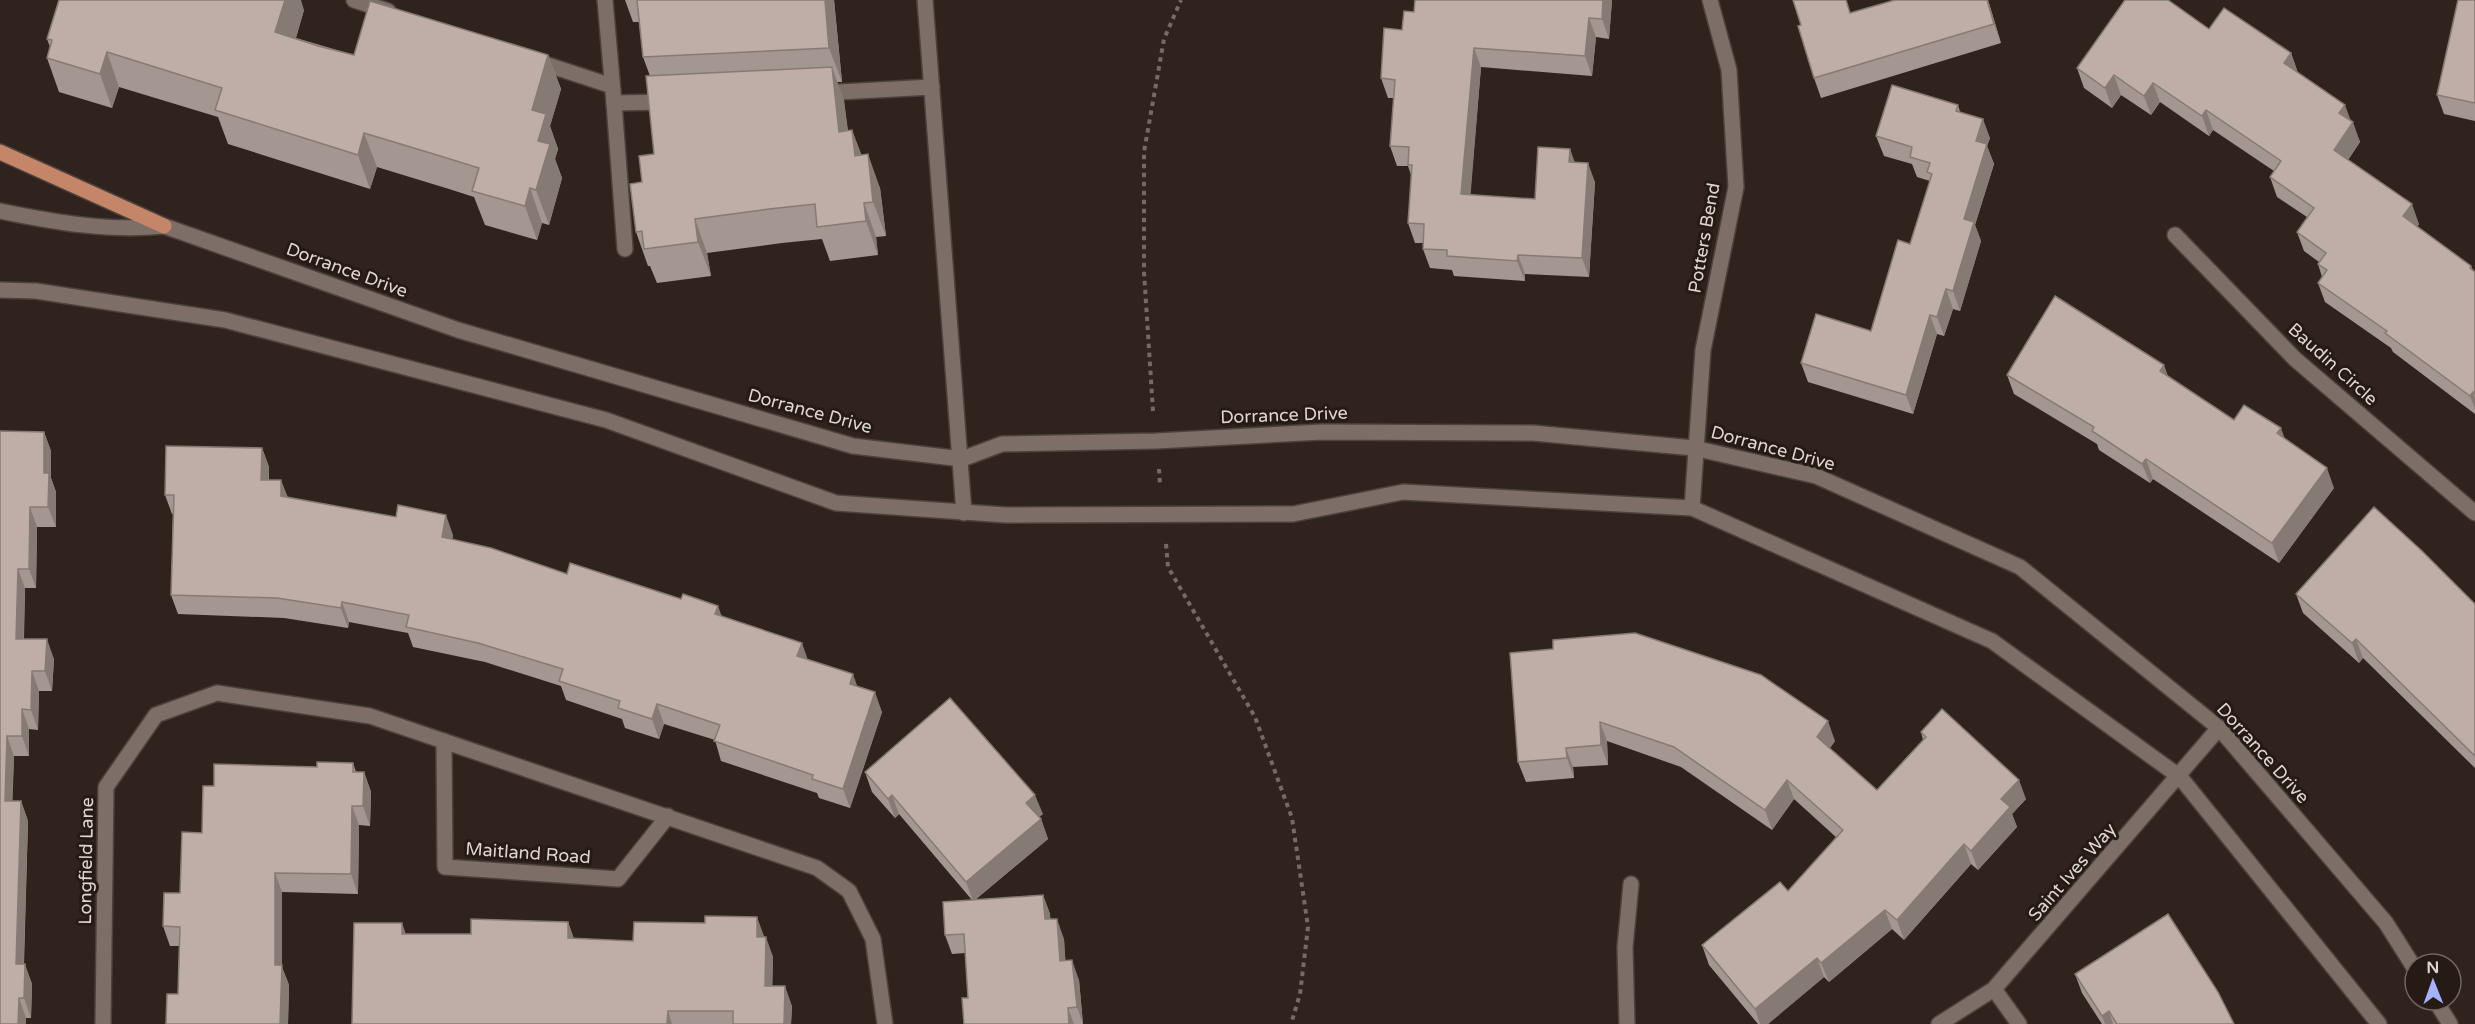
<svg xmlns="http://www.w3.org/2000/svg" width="2475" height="1024" viewBox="0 0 2475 1024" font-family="'Varela Round',sans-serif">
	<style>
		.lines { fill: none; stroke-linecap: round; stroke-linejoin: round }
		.minor-casing { stroke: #4c413d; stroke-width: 18 }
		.major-casing { stroke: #4c413d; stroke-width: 18 }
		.path { stroke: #766a66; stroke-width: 4; stroke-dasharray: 4.5 4.5; stroke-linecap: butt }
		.minor { stroke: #7d6e67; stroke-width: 15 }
		.major { stroke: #c48569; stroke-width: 15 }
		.wall { fill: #a49690 }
		.shaded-wall { fill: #867a75 }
		.building { fill: #bfaea7; stroke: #867a75; stroke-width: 1.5 }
		.labels { text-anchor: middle; stroke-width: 6; stroke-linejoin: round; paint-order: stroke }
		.street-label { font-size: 18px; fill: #dfd6d2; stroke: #261a15 }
	</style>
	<rect width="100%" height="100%" fill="#30231e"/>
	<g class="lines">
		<g class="minor-casing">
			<g id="minor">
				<path d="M 354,0 L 388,11"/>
				<path d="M 605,0 L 614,103 L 668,102"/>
				<path d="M 925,0 L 964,513"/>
				<path d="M 533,60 L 612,86"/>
				<path d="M 821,93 L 932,87"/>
				<path d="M 614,103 L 625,249"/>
				<path d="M 0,211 C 54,222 109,232 164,226 L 458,330 L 853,446 L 962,459 L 1002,444 L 1156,441 L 1322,432 L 1533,433 L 1694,448 L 1816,476 L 2020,567 L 2219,728 L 2386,923 L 2415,969"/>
				<path d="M 2175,235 L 2295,359 L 2475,513"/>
				<path d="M 0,290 L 36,291 L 225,320 L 606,420 L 836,503 L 1006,515 L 1293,514 L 1403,492 L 1692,508 L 1992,641 L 2180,777 L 2379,1024"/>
				<path d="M 1692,508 L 1703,350 L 1736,187 L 1729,70 L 1710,0"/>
				<path d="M 444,741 L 445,867 L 618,879 L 668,816"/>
				<path d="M 1994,989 L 2019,1024"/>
				<path d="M 2435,1000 L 2450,1024"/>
				<path d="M 103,1024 L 106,787 L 156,715 L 217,693 L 370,716 L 817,868 L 849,891 L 873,939 L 885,1024"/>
				<path d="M 1627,1024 L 1625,947 L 1631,884"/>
				<path d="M 1939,1024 L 1994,989 L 2219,728"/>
			</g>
		</g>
		<g class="major-casing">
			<path id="major" d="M 0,152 L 164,226"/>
		</g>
		<g class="path">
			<path d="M 1153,411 L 1144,272 L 1144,152 L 1164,39 L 1181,0"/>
			<path d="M 1159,469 L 1160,485"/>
			<path d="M 1166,544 L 1168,567 L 1255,717 L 1292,818 L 1308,927 L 1300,994 L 1291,1024"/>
		</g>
		<use href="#minor" class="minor"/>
		<use href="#major" class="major"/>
	</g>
	<g class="wall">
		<path d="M 625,0 L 834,0 L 842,82 L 837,82 L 844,101 L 848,131 L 852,130 L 861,155 L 880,188 L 886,236 L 876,237 L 878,255 L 830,261 L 822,239 L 782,243 L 707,253 L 711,276 L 657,283 L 650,266 L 648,266 L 636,232 L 642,182 L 654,154 L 650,76 L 643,57 L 639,22 L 633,22 Z"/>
		<path d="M 1612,0 L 1609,39 L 1596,37 L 1592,76 L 1481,67 L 1470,195 L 1535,199 L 1574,162 L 1595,182 L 1589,277 L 1525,274 L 1525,281 L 1454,276 L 1452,270 L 1430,268 L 1423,249 L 1423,243 L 1415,243 L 1408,223 L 1411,175 L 1408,166 L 1397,166 L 1390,146 L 1394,98 L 1388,98 L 1381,78 L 1402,30 L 1414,12 Z"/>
		<path d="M 1895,0 L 1988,0 L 2001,43 L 1821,98 L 1814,78 L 1801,25 L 1851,13 Z"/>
		<path d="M 2475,0 L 2475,121 L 2444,114 L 2437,95 Z"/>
		<path d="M 304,10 L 296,38 L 354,55 L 548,55 L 561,89 L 550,126 L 558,149 L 555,159 L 562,178 L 549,225 L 542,223 L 537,240 L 485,225 L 474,197 L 449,189 L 377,167 L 370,189 L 228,144 L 218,117 L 119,87 L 112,108 L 59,92 L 47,58 L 50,47 L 47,39 Z"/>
		<path d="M 2209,29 L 2291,53 L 2298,73 L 2351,121 L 2360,142 L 2348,160 L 2419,224 L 2417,227 L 2471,266 L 2473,270 L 2475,272 L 2475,414 L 2393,352 L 2391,348 L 2325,302 L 2318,283 L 2322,277 L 2318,264 L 2319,262 L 2304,251 L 2297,232 L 2307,217 L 2277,197 L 2270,177 L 2274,171 L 2213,130 L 2209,136 L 2160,102 L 2151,115 L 2121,95 L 2112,108 L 2084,88 L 2077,68 Z"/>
		<path d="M 1958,105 L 1960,112 L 1990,138 L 1987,146 L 1994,164 L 1975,225 L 1981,241 L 1960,311 L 1953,309 L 1944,336 L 1937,334 L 1913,414 L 1808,382 L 1801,363 L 1871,331 L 1910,244 L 1930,181 L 1917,177 L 1912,164 L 1884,156 L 1876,136 Z"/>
		<path d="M 2007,375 L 2169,377 L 2234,420 L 2284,438 L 2334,488 L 2279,563 L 2153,479 L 2150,483 L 2099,450 L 2097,444 L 2014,394 Z"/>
		<path d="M 0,431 L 44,432 L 51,451 L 51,478 L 56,492 L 56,527 L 37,527 L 36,588 L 25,588 L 24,639 L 54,659 L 52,691 L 39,691 L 38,730 L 29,729 L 29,756 L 14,756 L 12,801 L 21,801 L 28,821 L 24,964 L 32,984 L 31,1018 L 26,1018 L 26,1024 L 0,1024 Z"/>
		<path d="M 262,448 L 269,467 L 269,480 L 288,497 L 453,535 L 452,540 L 567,574 L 722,616 L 807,659 L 858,687 L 882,712 L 850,808 L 819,798 L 817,793 L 721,761 L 715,740 L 664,724 L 659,739 L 625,728 L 622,719 L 566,700 L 561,686 L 485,662 L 413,647 L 408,633 L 349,622 L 348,628 L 284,618 L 178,614 L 171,595 L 173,514 L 172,514 L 165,495 Z"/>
		<path d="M 2296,594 L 2475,604 L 2475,768 L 2363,658 L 2359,663 L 2303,613 Z"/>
		<path d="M 1510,653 L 1835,741 L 1830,748 L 1877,790 L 1923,740 L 1921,732 L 2026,799 L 2012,814 L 2017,827 L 1978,870 L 1971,864 L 1904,940 L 1892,929 L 1829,982 L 1824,977 L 1768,1024 L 1758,1024 L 1709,965 L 1702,945 L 1788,891 L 1837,838 L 1794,799 L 1772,830 L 1681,767 L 1607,741 L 1608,765 L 1573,767 L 1574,778 L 1526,782 L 1518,762 Z"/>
		<path d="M 353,763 L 356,772 L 364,772 L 371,792 L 370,826 L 359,825 L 358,894 L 282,892 L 282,967 L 289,985 L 288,1024 L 166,1024 L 178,994 L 179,946 L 170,946 L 163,926 L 180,893 L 202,833 L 214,786 L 317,767 Z"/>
		<path d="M 865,772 L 1043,814 L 1039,817 L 1041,819 L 1048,839 L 975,900 L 1043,895 L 1050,914 L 1050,919 L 1064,939 L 1065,961 L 1079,980 L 1083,1024 L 964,1024 L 968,998 L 965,953 L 952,954 L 945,935 L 972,900 L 899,814 L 895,818 L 872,792 Z"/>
		<path d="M 568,922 L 574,939 L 633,941 L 764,936 L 773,957 L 772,986 L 792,1006 L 791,1024 L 352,1024 L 406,934 L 471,934 Z"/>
		<path d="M 2075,974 L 2234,1024 L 2102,1024 L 2082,993 Z"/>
	</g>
	<g class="shaded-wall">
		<path d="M 285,0 L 301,0 L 304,10 L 287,66 L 275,32 Z"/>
		<path d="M 825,0 L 834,0 L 842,82 L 829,48 Z"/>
		<path d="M 1603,0 L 1612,0 L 1609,39 L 1602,19 Z"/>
		<path d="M 1987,0 L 1988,0 L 2001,43 L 1994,24 Z"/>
		<path d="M 1589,18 L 1596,37 L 1592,76 L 1585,56 Z"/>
		<path d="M 1474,48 L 1481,67 L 1469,214 L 1461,194 Z"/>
		<path d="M 107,52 L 119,87 L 112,108 L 100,74 Z"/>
		<path d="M 2291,53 L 2298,73 L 2284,63 Z"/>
		<path d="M 548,55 L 561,89 L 550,126 L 558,149 L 555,159 L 562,178 L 549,225 L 536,190 L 532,110 Z"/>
		<path d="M 832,67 L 844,101 L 852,166 L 839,132 Z"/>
		<path d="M 2114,75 L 2121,95 L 2112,108 L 2105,88 Z"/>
		<path d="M 2153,83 L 2160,102 L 2151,115 L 2144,96 Z"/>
		<path d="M 2345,105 L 2352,124 L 2353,122 L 2360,142 L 2342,169 L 2334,150 L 2339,113 Z"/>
		<path d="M 2206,110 L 2213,130 L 2209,136 L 2202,116 Z"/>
		<path d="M 1983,119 L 1990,138 L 1987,146 L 1994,164 L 1975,225 L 1981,241 L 1960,311 L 1953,291 L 1976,141 Z"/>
		<path d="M 852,130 L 865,164 L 855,156 Z"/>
		<path d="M 364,133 L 377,167 L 370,189 L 358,155 Z"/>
		<path d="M 1570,149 L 1577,168 L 1569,162 Z"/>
		<path d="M 868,154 L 880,188 L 886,236 L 873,202 Z"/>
		<path d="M 1588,163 L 1595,182 L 1589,277 L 1582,258 Z"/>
		<path d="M 530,188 L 542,223 L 537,240 L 525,206 Z"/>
		<path d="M 864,203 L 876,237 L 878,255 L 866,221 Z"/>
		<path d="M 2412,204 L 2419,224 L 2410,236 L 2403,216 Z"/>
		<path d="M 695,219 L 707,253 L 711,276 L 698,242 Z"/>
		<path d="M 1518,255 L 1525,274 L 1525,281 L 1517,261 Z"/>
		<path d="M 1946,289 L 1953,309 L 1944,336 L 1937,317 Z"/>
		<path d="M 1930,315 L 1937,334 L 1913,414 L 1906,395 Z"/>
		<path d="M 2164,365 L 2171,384 L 2160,371 Z"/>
		<path d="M 2473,392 L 2475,398 L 2475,409 L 2470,396 Z"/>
		<path d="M 2281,428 L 2288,448 L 2277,433 Z"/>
		<path d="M 44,432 L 51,451 L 51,478 L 56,492 L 56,527 L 48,507 L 44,473 Z"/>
		<path d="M 262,448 L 269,467 L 268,499 L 261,480 Z"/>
		<path d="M 2146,459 L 2153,479 L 2150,483 L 2142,464 Z"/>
		<path d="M 2327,468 L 2334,488 L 2279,563 L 2272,543 Z"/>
		<path d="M 281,480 L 289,500 L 281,496 Z"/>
		<path d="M 30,507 L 37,527 L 36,588 L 29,569 Z"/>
		<path d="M 446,515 L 453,535 L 449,557 L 442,537 Z"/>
		<path d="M 18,569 L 25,588 L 23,658 L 16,639 Z"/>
		<path d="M 342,602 L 349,622 L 348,628 L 341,608 Z"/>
		<path d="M 718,606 L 725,625 L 715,614 Z"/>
		<path d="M 47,639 L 54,659 L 52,691 L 45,671 Z"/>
		<path d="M 2356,639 L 2363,658 L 2359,663 L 2352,643 Z"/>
		<path d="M 802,643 L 809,663 L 797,656 Z"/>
		<path d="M 32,671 L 39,691 L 38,730 L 31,710 Z"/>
		<path d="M 853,674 L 860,694 L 850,684 Z"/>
		<path d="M 875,692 L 882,712 L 850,808 L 843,789 Z"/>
		<path d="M 657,704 L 664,724 L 659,739 L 652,719 Z"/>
		<path d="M 22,709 L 29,729 L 29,756 L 22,736 Z"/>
		<path d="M 1828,721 L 1835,741 L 1824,756 L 1817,737 Z"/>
		<path d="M 1600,722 L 1607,741 L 1608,765 L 1601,745 Z"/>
		<path d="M 7,736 L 14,756 L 12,821 L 5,801 Z"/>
		<path d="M 1566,748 L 1573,767 L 1574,778 L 1567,758 Z"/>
		<path d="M 364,772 L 371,792 L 370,826 L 363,806 Z"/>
		<path d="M 1787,780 L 1794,799 L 1772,830 L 1765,810 Z"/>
		<path d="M 2019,780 L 2026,799 L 2012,814 L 2017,827 L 1978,870 L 1971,851 L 2001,799 Z"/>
		<path d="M 892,795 L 899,814 L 895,818 L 888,799 Z"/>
		<path d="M 1035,795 L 1043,814 L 1033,822 L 1026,803 Z"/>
		<path d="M 21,801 L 28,821 L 23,984 L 16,964 Z"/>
		<path d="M 352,806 L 359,825 L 358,894 L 351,874 Z"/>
		<path d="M 1041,819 L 1048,839 L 973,901 L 966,882 Z"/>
		<path d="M 1964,844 L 1971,864 L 1904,940 L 1897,920 Z"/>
		<path d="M 275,873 L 282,892 L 282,967 L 289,985 L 288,1024 L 280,1024 L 275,965 Z"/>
		<path d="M 1043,895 L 1050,914 L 1052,939 L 1045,919 Z"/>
		<path d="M 1885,910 L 1892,929 L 1829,982 L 1821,963 Z"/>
		<path d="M 757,917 L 764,936 L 764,957 L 757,937 Z"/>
		<path d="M 1057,919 L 1064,939 L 1067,981 L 1060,961 Z"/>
		<path d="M 568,922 L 575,942 L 568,938 Z"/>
		<path d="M 402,923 L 409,943 L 402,934 Z"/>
		<path d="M 766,937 L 773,957 L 772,1005 L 765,986 Z"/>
		<path d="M 1817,958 L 1824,977 L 1768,1024 L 1760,1024 L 1755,1009 Z"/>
		<path d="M 1072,960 L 1079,980 L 1083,1024 L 1077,1007 Z"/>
		<path d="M 25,964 L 32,984 L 31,1018 L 24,998 Z"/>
		<path d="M 785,986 L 792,1006 L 791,1024 L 784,1024 Z"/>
		<path d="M 19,998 L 26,1018 L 26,1024 L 18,1024 Z"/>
		<path d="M 1068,1008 L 1074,1024 L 1069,1024 Z"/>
		<path d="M 668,1011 L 672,1024 L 667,1024 Z"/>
		<path d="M 2109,1011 L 2113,1024 L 2105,1024 L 2102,1016 Z"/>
	</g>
	<g class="building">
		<path d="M 59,0 L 285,0 L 275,32 L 318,46 L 354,55 L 370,1 L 548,55 L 532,110 L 546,114 L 538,141 L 550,144 L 536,190 L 530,188 L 525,206 L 472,191 L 479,168 L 437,155 L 364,133 L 358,155 L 215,110 L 222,88 L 107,52 L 100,74 L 47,58 L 52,40 L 47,39 Z"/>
		<path d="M 637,0 L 825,0 L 829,48 L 643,57 Z"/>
		<path d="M 1415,0 L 1603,0 L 1602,19 L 1589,18 L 1585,56 L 1474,48 L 1461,194 L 1535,199 L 1538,147 L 1570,149 L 1569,162 L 1588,163 L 1582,258 L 1518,255 L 1517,261 L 1447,256 L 1447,250 L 1423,249 L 1424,224 L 1408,223 L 1412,165 L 1408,165 L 1409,147 L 1390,146 L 1395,80 L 1381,78 L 1384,28 L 1402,30 L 1404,11 L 1414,12 Z"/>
		<path d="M 1793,0 L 1846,0 L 1850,13 L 1895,0 L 1987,0 L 1994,24 L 1814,78 L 1798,26 L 1801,25 Z"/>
		<path d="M 2125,0 L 2168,0 L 2209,29 L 2224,8 L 2291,53 L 2284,63 L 2345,105 L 2339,113 L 2353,122 L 2334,150 L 2412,204 L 2403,216 L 2471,266 L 2470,268 L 2475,272 L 2475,394 L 2473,392 L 2470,396 L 2385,333 L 2387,331 L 2318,283 L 2327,270 L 2318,264 L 2326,253 L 2297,232 L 2314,208 L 2270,177 L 2281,161 L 2206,110 L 2202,116 L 2153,83 L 2144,96 L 2114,75 L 2105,88 L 2077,68 Z"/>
		<path d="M 2458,0 L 2475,0 L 2475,103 L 2437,95 Z"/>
		<path d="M 832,67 L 839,132 L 852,130 L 855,156 L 868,154 L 873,202 L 864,203 L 866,221 L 817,227 L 815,204 L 769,209 L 695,219 L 698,242 L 644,249 L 642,231 L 636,232 L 630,184 L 642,182 L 639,156 L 654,154 L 646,76 Z"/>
		<path d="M 1892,85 L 1958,105 L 1956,111 L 1983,119 L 1976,141 L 1987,144 L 1964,219 L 1974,222 L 1953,291 L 1946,289 L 1937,317 L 1930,315 L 1906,395 L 1801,363 L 1816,314 L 1871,331 L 1898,240 L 1910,244 L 1932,174 L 1927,172 L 1930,163 L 1910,157 L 1912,147 L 1876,136 Z"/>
		<path d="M 2055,296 L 2164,365 L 2160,371 L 2234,420 L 2244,405 L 2281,428 L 2277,433 L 2327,468 L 2272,543 L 2146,459 L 2142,464 L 2092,431 L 2094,427 L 2007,375 Z"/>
		<path d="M 0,431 L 44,432 L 44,473 L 49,473 L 48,507 L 30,507 L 29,569 L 18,569 L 16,639 L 47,639 L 45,671 L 32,671 L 31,710 L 22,709 L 22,736 L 7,736 L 5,801 L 21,801 L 16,964 L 25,964 L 24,998 L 19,998 L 18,1024 L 0,1024 Z"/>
		<path d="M 166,446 L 262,448 L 261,480 L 281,480 L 281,496 L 396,517 L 398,505 L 446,515 L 442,537 L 491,548 L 567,574 L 570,563 L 681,599 L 683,594 L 718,606 L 715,614 L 802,643 L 797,656 L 853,674 L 850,684 L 875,692 L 843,789 L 812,779 L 813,775 L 714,741 L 720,725 L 657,704 L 652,719 L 618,708 L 620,701 L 559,681 L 563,669 L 478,643 L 406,627 L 409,615 L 342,602 L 341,608 L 277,598 L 171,595 L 174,495 L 165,495 Z"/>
		<path d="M 2374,507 L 2422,551 L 2475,604 L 2475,756 L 2356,639 L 2352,643 L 2296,594 Z"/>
		<path d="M 1635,633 L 1761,675 L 1828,721 L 1817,737 L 1877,790 L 1926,737 L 1921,732 L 1942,709 L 2019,780 L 2001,799 L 2010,807 L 1971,851 L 1964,844 L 1897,920 L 1885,910 L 1821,963 L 1817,958 L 1755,1009 L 1702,945 L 1780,882 L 1788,891 L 1843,830 L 1787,780 L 1765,810 L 1674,747 L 1600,722 L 1601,745 L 1566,748 L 1567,758 L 1518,762 L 1510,653 L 1553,649 L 1553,640 Z"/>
		<path d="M 950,698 L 1035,795 L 1026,803 L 1041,819 L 966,882 L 892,795 L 888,799 L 865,772 Z"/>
		<path d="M 317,762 L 353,763 L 353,772 L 364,772 L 363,806 L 352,806 L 351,874 L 275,873 L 275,965 L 282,965 L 280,1024 L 166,1024 L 167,994 L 178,994 L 180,927 L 163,926 L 164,893 L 180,893 L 182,832 L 202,833 L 203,786 L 214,786 L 214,764 L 317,767 Z"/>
		<path d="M 1043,895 L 1045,919 L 1057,919 L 1060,961 L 1072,960 L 1077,1007 L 1068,1008 L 1069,1024 L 964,1024 L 962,998 L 968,998 L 964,934 L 945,935 L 943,902 Z"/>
		<path d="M 2168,914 L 2218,992 L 2234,1024 L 2117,1024 L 2109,1011 L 2102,1016 L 2075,974 Z"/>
		<path d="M 705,916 L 757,917 L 757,937 L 766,937 L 765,986 L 785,986 L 784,1024 L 733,1024 L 733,1011 L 668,1011 L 667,1024 L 352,1024 L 354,923 L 402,923 L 402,934 L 471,934 L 471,919 L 568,922 L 568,938 L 633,941 L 634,922 L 705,923 Z"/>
	</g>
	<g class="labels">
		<g class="street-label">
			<text transform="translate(1704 238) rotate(-80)" y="6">Potters Bend</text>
			<text transform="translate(347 270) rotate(20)" y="6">Dorrance Drive</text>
			<text transform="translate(2333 364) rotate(42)" y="6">Baudin Circle</text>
			<text transform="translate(810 411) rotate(15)" y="6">Dorrance Drive</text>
			<text transform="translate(1284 415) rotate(-2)" y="6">Dorrance Drive</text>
			<text transform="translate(1773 448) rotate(15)" y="6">Dorrance Drive</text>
			<text transform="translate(2263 753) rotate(48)" y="6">Dorrance Drive</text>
			<text transform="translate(528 853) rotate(4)" y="6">Maitland Road</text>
			<text transform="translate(86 861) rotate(-89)" y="6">Longfield Lane</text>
			<text transform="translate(2072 872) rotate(-49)" y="6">Saint Ives Way</text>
		</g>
	</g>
	<g transform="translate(2433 982) rotate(359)"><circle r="28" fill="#261a15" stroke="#706561" stroke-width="1.5"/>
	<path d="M0-4.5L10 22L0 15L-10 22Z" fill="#a4b2fc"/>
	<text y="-9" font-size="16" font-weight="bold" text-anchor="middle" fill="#dfd6d2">N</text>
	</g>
</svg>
